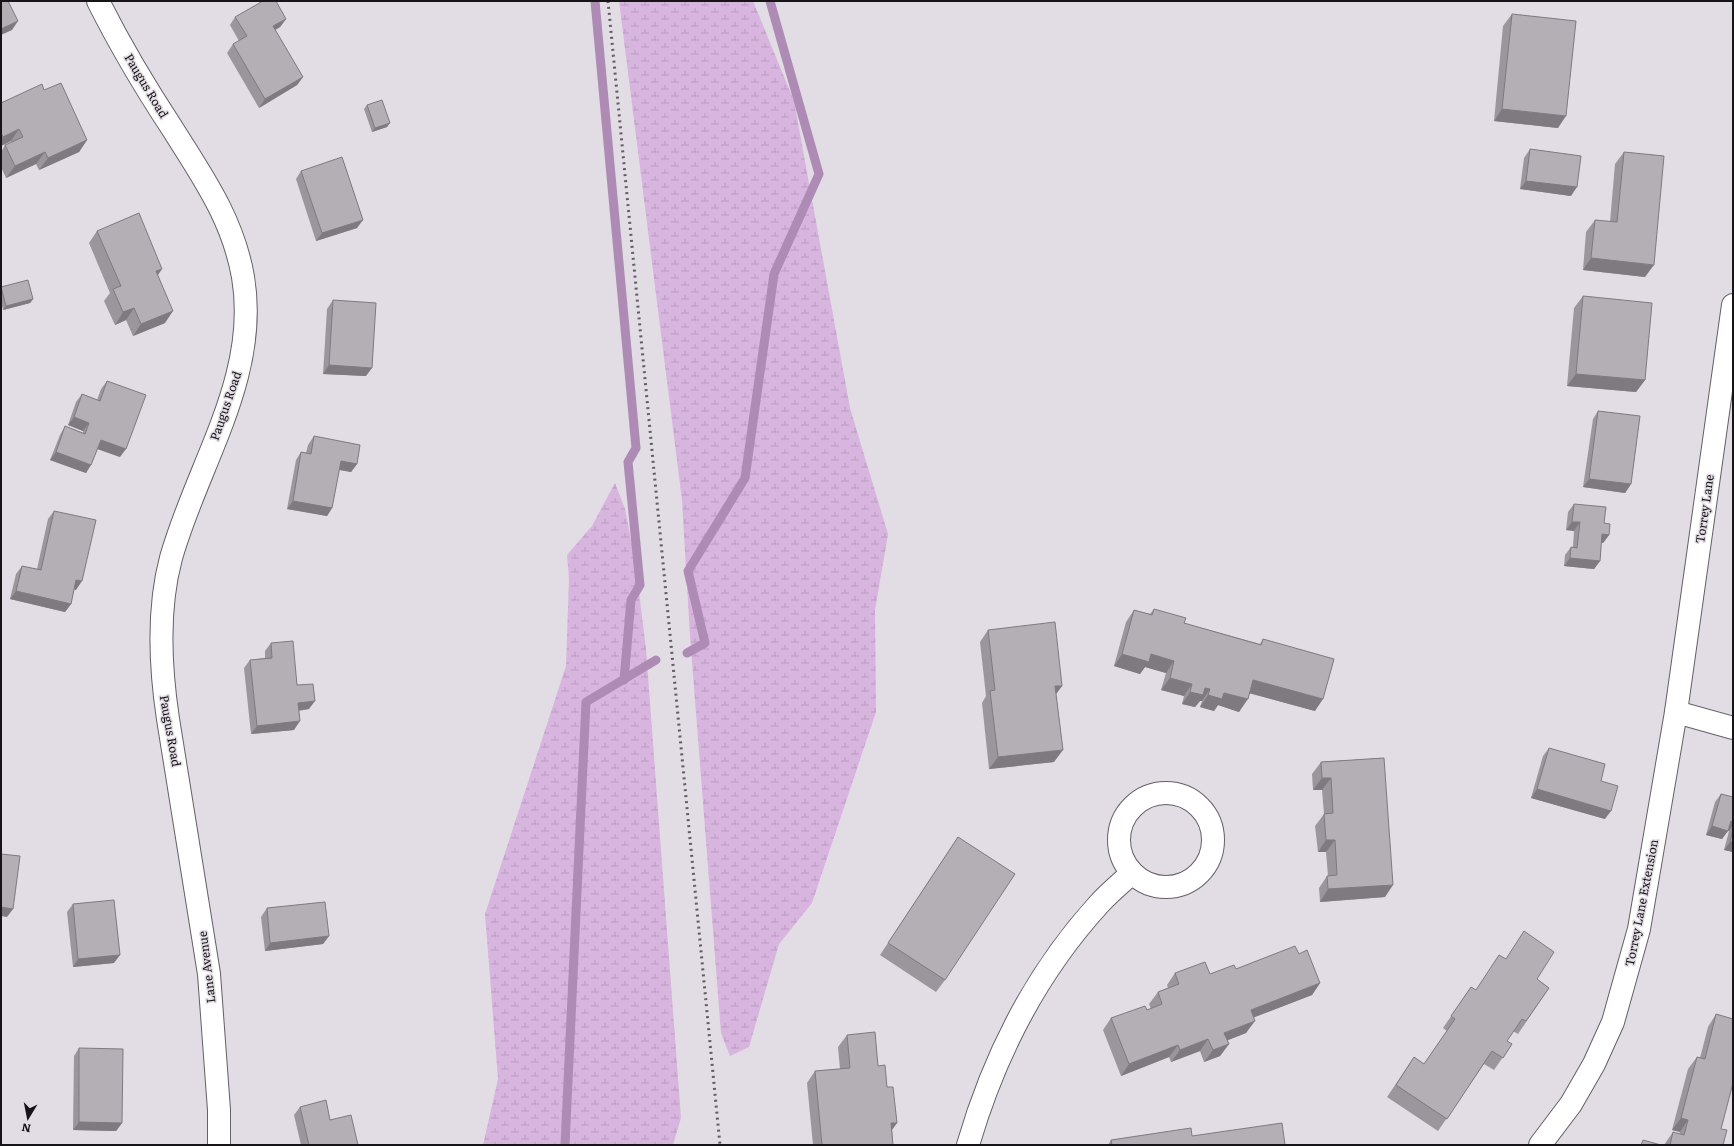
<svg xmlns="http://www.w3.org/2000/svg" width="1734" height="1146" viewBox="0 0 1734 1146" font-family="Literata,serif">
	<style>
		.wetland { fill: url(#wetland-marsh) }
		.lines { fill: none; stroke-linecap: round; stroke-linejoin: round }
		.stream { stroke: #ad8bb5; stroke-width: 9 }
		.minor-casing { stroke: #655f66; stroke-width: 24 }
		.minor { stroke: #fff; stroke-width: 22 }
		.rail { stroke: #615d62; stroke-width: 3; stroke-dasharray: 2 4; stroke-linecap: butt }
		.wall { fill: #9b969c }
		.shaded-wall { fill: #7e7a7f }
		.building { fill: #b4aeb5; stroke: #7e7a7f }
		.labels { text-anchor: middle; stroke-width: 3; stroke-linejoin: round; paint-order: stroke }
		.street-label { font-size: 12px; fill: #161416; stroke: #e2dce4 }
	</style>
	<defs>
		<pattern id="wetland-marsh" width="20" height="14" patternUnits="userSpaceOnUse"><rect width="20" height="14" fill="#d8b5df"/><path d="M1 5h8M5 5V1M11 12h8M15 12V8" fill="none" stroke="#b99bbf"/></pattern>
	</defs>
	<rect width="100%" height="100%" fill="#e2dce4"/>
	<g class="wetland">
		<path d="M 619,1 L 753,1 L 794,101 L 850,408 L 888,534 L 875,610 L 876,712 L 812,903 L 779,944 L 749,1047 L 730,1056 L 721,1033 L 690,636 L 682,500 Z"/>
		<path d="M 615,483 L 625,509 L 635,560 L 646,649 L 681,1118 L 673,1145 L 483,1145 L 498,1079 L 485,914 L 566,666 L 569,578 L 567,555 L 592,526 Z"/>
	</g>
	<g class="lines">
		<g class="stream">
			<path d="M 595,1 L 636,448 L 628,462 L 640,585 L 631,600 L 624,680"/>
			<path d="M 687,653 L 705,643 L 688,571 L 745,478 L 774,274 L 819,174 L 770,1"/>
			<path d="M 565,1145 L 586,702 L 656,660"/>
		</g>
		<g class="minor-casing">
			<g id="minor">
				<path d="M 98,1 C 120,45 145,87 172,128 C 202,176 233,219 243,277 C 260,377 197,465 171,558 C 157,610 160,666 168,719 L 209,974 L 219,1110 L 219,1145"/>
				<path d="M 1676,712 L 1733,728"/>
				<circle cx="1166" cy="840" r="47"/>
				<path d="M 968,1145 C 994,1056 1036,973 1099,904 C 1109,893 1121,883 1132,873"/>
				<path d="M 1540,1145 L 1571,1104 L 1594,1064 L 1613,1022 L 1639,929 L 1676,712 L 1733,305"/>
			</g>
		</g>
		<use href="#minor" class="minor"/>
		<path class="rail" d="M 608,1 L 720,1145"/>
	</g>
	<g class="wall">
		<path d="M 1512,14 L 1558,128 L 1494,121 L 1503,26 Z"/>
		<path d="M 235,17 L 286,19 L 280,27 L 275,30 L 303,77 L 297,85 L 259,108 L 227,53 L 233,44 L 239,41 L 230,25 Z"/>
		<path d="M 44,90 L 87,140 L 79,152 L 39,170 L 36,164 L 6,178 L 1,167 L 1,152 L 5,145 L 11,143 L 11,141 L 1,146 L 1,103 Z"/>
		<path d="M 367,105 L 387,127 L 372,132 L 364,109 Z"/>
		<path d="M 1530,149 L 1571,196 L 1520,189 L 1524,158 Z"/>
		<path d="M 1624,152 L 1645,277 L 1583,270 L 1586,232 L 1595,220 L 1610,222 L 1615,164 Z"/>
		<path d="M 301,171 L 357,228 L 316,241 L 296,179 Z"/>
		<path d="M 97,231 L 158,275 L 165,323 L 133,336 L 126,320 L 115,325 L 104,301 L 110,293 L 89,243 Z"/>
		<path d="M 1,287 L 33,299 L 30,303 L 3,310 L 1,301 Z"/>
		<path d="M 1583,296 L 1645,380 L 1636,392 L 1567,386 L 1574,308 Z"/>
		<path d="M 333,300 L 366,376 L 323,374 L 327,309 Z"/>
		<path d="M 107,381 L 120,457 L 97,449 L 86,473 L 50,460 L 60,435 L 65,426 L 83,433 L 83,431 L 68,425 L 76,402 L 82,394 L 97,400 L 101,389 Z"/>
		<path d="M 1598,411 L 1631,484 L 1625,493 L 1583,487 L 1593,419 Z"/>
		<path d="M 314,436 L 357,464 L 351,472 L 339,470 L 332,508 L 327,516 L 287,509 L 296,460 L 301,452 L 306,453 L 308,445 Z"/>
		<path d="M 1574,504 L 1604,523 L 1609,535 L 1603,543 L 1601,543 L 1600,561 L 1594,569 L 1564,566 L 1565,555 L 1571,547 L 1573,547 L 1574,531 L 1566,530 L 1568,512 Z"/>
		<path d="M 54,511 L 76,590 L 74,589 L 71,604 L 65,612 L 10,599 L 16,574 L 22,566 L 37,569 L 48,519 Z"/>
		<path d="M 1154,609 L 1184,623 L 1260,644 L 1263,639 L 1315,711 L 1249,693 L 1239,712 L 1218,705 L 1214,711 L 1200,707 L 1202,701 L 1200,701 L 1195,707 L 1182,704 L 1184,696 L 1161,690 L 1166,673 L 1145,667 L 1140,674 L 1114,666 L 1126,622 L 1134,610 L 1150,614 Z"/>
		<path d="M 988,630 L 1062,686 L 1056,694 L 1054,762 L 989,769 L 982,703 L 986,696 L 980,642 Z"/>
		<path d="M 271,643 L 297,685 L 309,709 L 299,711 L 294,730 L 251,734 L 244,668 L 250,660 L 265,658 L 265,651 Z"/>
		<path d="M 1549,748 L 1601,781 L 1605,819 L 1531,798 L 1543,756 Z"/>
		<path d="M 1384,758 L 1385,897 L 1320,902 L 1319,888 L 1327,876 L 1328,876 L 1326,852 L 1318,852 L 1315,826 L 1324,814 L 1322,790 L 1313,790 L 1312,774 L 1321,762 Z"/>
		<path d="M 1721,794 L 1733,797 L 1733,852 L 1724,850 L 1729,831 L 1728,830 L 1722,839 L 1706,835 L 1715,802 Z"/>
		<path d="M 958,837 L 945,980 L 936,992 L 880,955 Z"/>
		<path d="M 73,904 L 114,963 L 73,967 L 67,912 Z"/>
		<path d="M 267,908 L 329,936 L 323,944 L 265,951 L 261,917 Z"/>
		<path d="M 1299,954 L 1320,983 L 1312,995 L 1254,1017 L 1246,1033 L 1227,1040 L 1229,1044 L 1220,1056 L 1204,1062 L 1200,1051 L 1171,1062 L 1169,1057 L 1121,1076 L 1103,1030 L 1111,1018 L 1147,1010 L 1151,1009 L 1149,1004 L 1158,992 L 1168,988 L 1167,985 L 1175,973 L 1210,974 L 1236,969 Z"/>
		<path d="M 1537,979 L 1549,988 L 1518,1034 L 1513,1031 L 1507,1041 L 1512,1044 L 1494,1070 L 1484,1064 L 1438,1131 L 1387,1097 L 1414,1057 L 1424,1064 L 1447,1031 L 1443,1028 L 1471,987 L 1476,990 Z"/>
		<path d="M 1716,1014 L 1721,1129 L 1723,1145 L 1664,1145 L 1673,1132 L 1679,1134 L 1680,1132 L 1672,1130 L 1688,1069 L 1697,1057 L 1700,1058 L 1708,1027 Z"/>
		<path d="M 847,1035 L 878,1066 L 887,1087 L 897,1123 L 892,1130 L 893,1145 L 813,1145 L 807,1083 L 815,1071 L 840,1069 L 838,1047 Z"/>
		<path d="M 79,1048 L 122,1123 L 116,1131 L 73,1130 L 74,1056 Z"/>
		<path d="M 300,1107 L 330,1120 L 358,1145 L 301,1145 L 294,1115 Z"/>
		<path d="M 1192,1136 L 1285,1145 L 1108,1145 L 1111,1140 Z"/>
	</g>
	<g class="shaded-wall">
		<path d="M 286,19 L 280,27 L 267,35 L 273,26 Z"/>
		<path d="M 18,21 L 12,30 L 1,35 L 1,29 Z"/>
		<path d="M 303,77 L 297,85 L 259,108 L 265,99 Z"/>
		<path d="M 1502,109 L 1566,116 L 1558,128 L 1494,121 Z"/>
		<path d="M 390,123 L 387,127 L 372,132 L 375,128 Z"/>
		<path d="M 19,129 L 11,141 L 1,146 L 1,139 L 3,137 Z"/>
		<path d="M 87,140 L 79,152 L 39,170 L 48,158 Z"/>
		<path d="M 45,152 L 36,164 L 6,178 L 15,166 Z"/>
		<path d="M 1526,181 L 1577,187 L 1571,196 L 1520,189 Z"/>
		<path d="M 363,220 L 357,228 L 316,241 L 322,233 Z"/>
		<path d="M 1591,258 L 1654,265 L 1645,277 L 1583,270 Z"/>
		<path d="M 162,269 L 154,281 L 156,271 Z"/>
		<path d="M 33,299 L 30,303 L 3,310 L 6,306 Z"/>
		<path d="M 134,308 L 126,320 L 115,325 L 123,312 Z"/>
		<path d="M 173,311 L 165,323 L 133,336 L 141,324 Z"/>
		<path d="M 329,365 L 372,368 L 366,376 L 323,374 Z"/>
		<path d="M 1576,374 L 1645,380 L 1636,392 L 1567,386 Z"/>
		<path d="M 74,417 L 89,423 L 83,431 L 68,425 Z"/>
		<path d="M 101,440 L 126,449 L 120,457 L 95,448 Z"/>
		<path d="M 56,452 L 91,465 L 86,473 L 50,460 Z"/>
		<path d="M 341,461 L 357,464 L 351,472 L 335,469 Z"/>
		<path d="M 1589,479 L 1631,484 L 1625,493 L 1583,487 Z"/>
		<path d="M 293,501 L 332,508 L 327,516 L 287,509 Z"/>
		<path d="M 1572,522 L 1580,522 L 1574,531 L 1566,530 Z"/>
		<path d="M 1602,534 L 1609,535 L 1603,543 L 1597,543 Z"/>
		<path d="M 1570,558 L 1600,561 L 1594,569 L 1564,566 Z"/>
		<path d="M 76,580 L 82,581 L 76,590 L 70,588 Z"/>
		<path d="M 16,591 L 71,604 L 65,612 L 10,599 Z"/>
		<path d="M 1122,654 L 1151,654 L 1174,661 L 1166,673 L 1145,667 L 1140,674 L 1114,666 Z"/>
		<path d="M 1170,678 L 1192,684 L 1184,696 L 1161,690 Z"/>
		<path d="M 1253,680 L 1323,699 L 1315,711 L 1245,692 Z"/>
		<path d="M 1055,686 L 1062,686 L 1053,698 Z"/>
		<path d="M 1205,688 L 1210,689 L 1202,701 L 1200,701 L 1195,707 L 1182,704 L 1190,692 Z"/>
		<path d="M 1224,693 L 1248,699 L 1239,712 L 1218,705 L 1214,711 L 1200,707 L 1208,695 Z"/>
		<path d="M 315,701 L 309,709 L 293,711 L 298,703 Z"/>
		<path d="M 300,721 L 294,730 L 251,734 L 257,726 Z"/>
		<path d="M 1063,750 L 1054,762 L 989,769 L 998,757 Z"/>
		<path d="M 1322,778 L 1331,778 L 1322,790 L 1313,790 Z"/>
		<path d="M 1537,789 L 1611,811 L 1605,819 L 1531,798 Z"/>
		<path d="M 1731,821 L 1733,822 L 1733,825 L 1729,831 L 1725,830 L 1728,831 L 1722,839 L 1706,835 L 1712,826 Z"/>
		<path d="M 1326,840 L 1335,840 L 1326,852 L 1318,852 Z"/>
		<path d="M 1730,842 L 1733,842 L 1733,852 L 1724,850 Z"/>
		<path d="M 1393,885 L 1385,897 L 1320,902 L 1328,889 Z"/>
		<path d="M 1,907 L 13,909 L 7,917 L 1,916 Z"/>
		<path d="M 329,936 L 323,944 L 265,951 L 270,943 Z"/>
		<path d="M 120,955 L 114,963 L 73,967 L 78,959 Z"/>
		<path d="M 1320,983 L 1312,995 L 1242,1022 L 1251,1010 Z"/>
		<path d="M 1255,1021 L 1246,1033 L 1216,1045 L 1224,1033 Z"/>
		<path d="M 1208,1039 L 1200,1051 L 1171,1062 L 1180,1050 Z"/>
		<path d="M 1229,1044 L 1220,1056 L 1204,1062 L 1213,1050 Z"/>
		<path d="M 1178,1045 L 1169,1057 L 1121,1076 L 1129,1064 Z"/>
		<path d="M 1681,1118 L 1688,1120 L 1680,1132 L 1672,1130 Z"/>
		<path d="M 79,1122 L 122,1123 L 116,1131 L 73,1130 Z"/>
		<path d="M 891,1123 L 897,1123 L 888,1135 Z"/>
	</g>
	<g class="building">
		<path d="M 1,1 L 8,1 L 18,21 L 1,29 Z"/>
		<path d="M 263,1 L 276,1 L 286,19 L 273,26 L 303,77 L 265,99 L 233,44 L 247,36 L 235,17 Z"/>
		<path d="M 1512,14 L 1576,21 L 1566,116 L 1502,109 Z"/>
		<path d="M 61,83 L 87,140 L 48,158 L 45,152 L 15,166 L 5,145 L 23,137 L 19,129 L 3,137 L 1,133 L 1,103 L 42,84 L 44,90 Z"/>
		<path d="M 382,100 L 390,123 L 375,128 L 367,105 Z"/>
		<path d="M 1530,149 L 1581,156 L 1577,187 L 1526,181 Z"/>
		<path d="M 1624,152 L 1664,156 L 1654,265 L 1591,258 L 1595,220 L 1617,222 Z"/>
		<path d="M 342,157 L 363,220 L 322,233 L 301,171 Z"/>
		<path d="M 139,213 L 162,269 L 156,271 L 173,311 L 141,324 L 134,308 L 123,312 L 113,289 L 121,286 L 97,231 Z"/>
		<path d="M 28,280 L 33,299 L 6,306 L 1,287 Z"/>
		<path d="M 1583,296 L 1652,303 L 1645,380 L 1576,374 Z"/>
		<path d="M 333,300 L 376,303 L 372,368 L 329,365 Z"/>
		<path d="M 107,381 L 146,395 L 126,449 L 101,440 L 91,465 L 56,452 L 65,426 L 85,434 L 89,423 L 74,417 L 82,394 L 100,401 Z"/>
		<path d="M 1598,411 L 1640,416 L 1631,484 L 1589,479 Z"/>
		<path d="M 314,436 L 360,445 L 357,464 L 341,461 L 332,508 L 293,501 L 301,452 L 311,454 Z"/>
		<path d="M 1574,504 L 1606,507 L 1604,523 L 1610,524 L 1609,535 L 1602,534 L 1600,561 L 1570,558 L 1571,547 L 1577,548 L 1580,522 L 1572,522 Z"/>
		<path d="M 54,511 L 96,520 L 82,581 L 76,580 L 71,604 L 16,591 L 22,566 L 41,570 Z"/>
		<path d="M 1154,609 L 1186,618 L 1184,623 L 1261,645 L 1263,639 L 1334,659 L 1323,699 L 1253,680 L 1248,699 L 1224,693 L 1222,699 L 1208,695 L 1210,689 L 1205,688 L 1203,695 L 1190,692 L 1192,684 L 1170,678 L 1174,661 L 1151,654 L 1149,662 L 1122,654 L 1134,610 L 1152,615 Z"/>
		<path d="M 1055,622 L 1062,686 L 1055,686 L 1063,750 L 998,757 L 990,691 L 995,690 L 988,630 Z"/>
		<path d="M 293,641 L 297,685 L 313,684 L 315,701 L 298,703 L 300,721 L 257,726 L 250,660 L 272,658 L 271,643 Z"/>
		<path d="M 1549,748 L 1605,764 L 1601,781 L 1618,786 L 1611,811 L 1537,789 Z"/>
		<path d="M 1384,758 L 1393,885 L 1328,889 L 1327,876 L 1337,875 L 1335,840 L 1326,840 L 1324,814 L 1333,813 L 1331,778 L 1322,778 L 1321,762 Z"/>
		<path d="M 1721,794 L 1733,797 L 1733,822 L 1731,821 L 1728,831 L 1712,826 Z"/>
		<path d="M 1733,830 L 1733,842 L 1730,842 Z"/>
		<path d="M 958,837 L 1015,874 L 945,980 L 888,943 Z"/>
		<path d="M 1,854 L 20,856 L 13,909 L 1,907 Z"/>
		<path d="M 114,900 L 120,955 L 78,959 L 73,904 Z"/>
		<path d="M 325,902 L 329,936 L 270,943 L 267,908 Z"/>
		<path d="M 1524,931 L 1554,952 L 1537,979 L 1549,988 L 1526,1021 L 1522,1019 L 1507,1041 L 1512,1044 L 1503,1058 L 1492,1051 L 1447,1119 L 1396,1085 L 1414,1057 L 1424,1064 L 1455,1019 L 1451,1016 L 1471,987 L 1476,990 L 1499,955 L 1506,959 Z"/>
		<path d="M 1295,946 L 1299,954 L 1307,950 L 1320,983 L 1251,1010 L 1255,1021 L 1224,1033 L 1229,1044 L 1213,1050 L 1208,1039 L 1180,1050 L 1178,1045 L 1129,1064 L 1111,1018 L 1145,1006 L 1147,1010 L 1162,1004 L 1158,992 L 1179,984 L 1175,973 L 1205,962 L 1210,974 L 1234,965 L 1236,969 Z"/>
		<path d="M 1716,1014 L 1733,1019 L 1733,1083 L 1721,1129 L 1727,1130 L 1723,1145 L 1670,1145 L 1673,1132 L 1684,1135 L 1688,1120 L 1681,1118 L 1697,1057 L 1705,1059 Z"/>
		<path d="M 875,1032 L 878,1066 L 885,1065 L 887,1087 L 893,1087 L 897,1123 L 891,1123 L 893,1145 L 822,1145 L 815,1071 L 850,1068 L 847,1035 Z"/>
		<path d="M 79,1048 L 123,1049 L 122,1123 L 79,1122 Z"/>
		<path d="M 326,1100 L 330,1120 L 351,1115 L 358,1145 L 309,1145 L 300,1107 Z"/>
		<path d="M 1282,1123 L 1285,1145 L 1112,1145 L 1111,1140 L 1191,1128 L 1192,1136 Z"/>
		<path d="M 1643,1140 L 1661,1145 L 1641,1145 Z"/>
	</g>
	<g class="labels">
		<g class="street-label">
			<text transform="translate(146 86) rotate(59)" y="4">Paugus Road</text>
			<text transform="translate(226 406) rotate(-71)" y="4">Paugus Road</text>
			<text transform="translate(1705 509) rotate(-82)" y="4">Torrey Lane</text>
			<text transform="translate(170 731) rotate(80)" y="4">Paugus Road</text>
			<text transform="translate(1642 903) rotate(-79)" y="4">Torrey Lane Extension</text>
			<text transform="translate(207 967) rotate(-97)" y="4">Lane Avenue</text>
		</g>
	</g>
	<rect width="1734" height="1146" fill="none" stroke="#161416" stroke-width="4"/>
	<g transform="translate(28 1118) rotate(190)" stroke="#e2dce4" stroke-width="3" paint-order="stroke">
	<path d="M0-3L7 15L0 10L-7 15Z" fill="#161416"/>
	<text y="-6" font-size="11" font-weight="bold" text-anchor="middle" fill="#161416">N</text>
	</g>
</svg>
